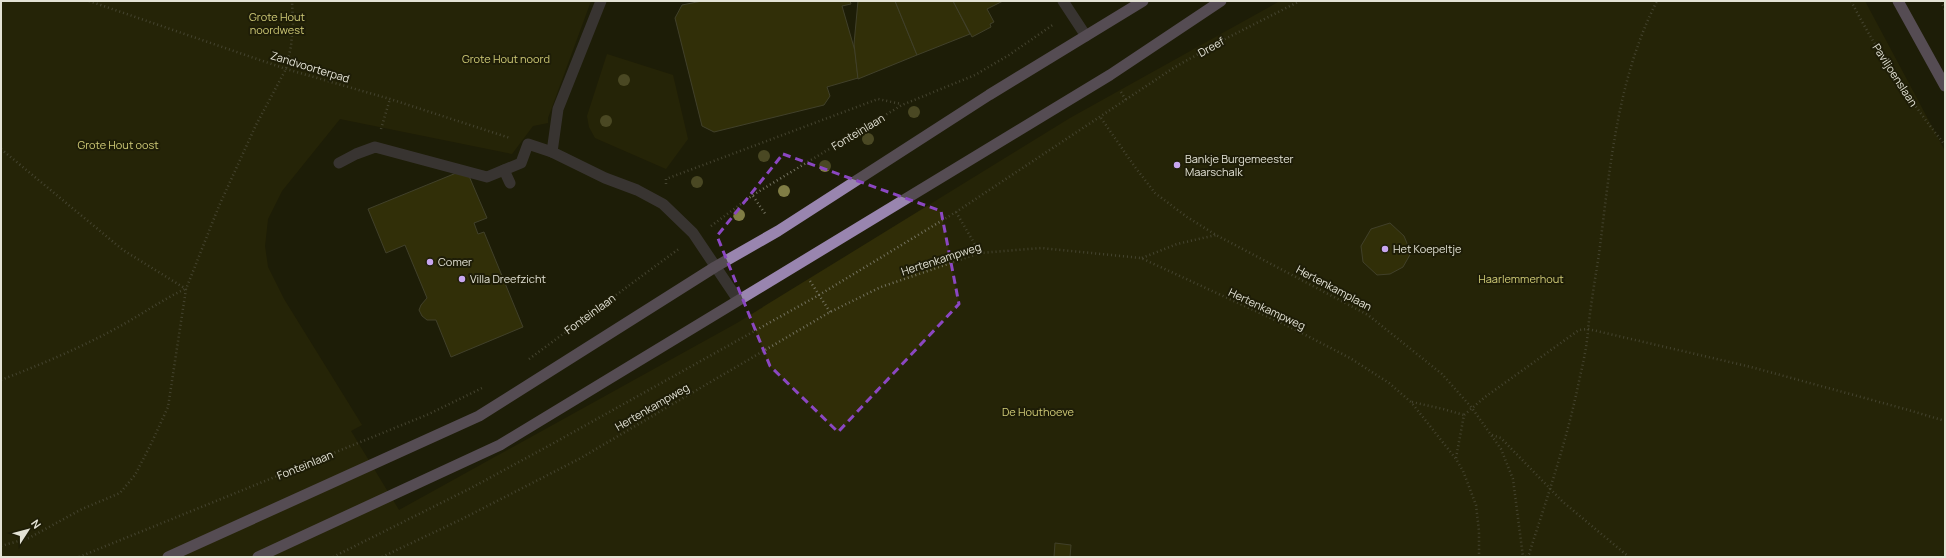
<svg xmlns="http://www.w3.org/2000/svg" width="1946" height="558" viewBox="0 0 1946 558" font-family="Manrope,sans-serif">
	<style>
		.green { fill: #302d07 }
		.building { fill: #4a460a; stroke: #6c6b53 }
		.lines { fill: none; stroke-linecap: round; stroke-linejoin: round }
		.path { stroke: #747361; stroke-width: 2.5; stroke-dasharray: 1 3; stroke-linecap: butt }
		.service { stroke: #5a5165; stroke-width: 11 }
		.minor { stroke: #5a5165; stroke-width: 11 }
		.primary { stroke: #9985af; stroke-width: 11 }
		.tree { fill: #807d45 }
		.marked { fill: none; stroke: #8b47c2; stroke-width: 3; stroke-dasharray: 8 5; stroke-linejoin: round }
		.poi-dot { fill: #c8a6ef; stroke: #1e1d07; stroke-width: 1.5 }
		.labels { text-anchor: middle; stroke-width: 4; stroke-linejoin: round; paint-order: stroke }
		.park-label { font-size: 11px; fill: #d0cb77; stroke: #1e1d07 }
		.street-label { font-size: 11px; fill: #e3e2d5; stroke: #1e1d07 }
		.poi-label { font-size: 11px; fill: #e3e2d5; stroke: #1e1d07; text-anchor: start }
	</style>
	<rect width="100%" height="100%" fill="#1e1d07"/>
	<g class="green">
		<path d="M 1,1 L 591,1 L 548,118 L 548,123 L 533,126 L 512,154 L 340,119 L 282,191 L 268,219 L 265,246 L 268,267 L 284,299 L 362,425 L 351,431 L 399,510 L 737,323 L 1070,118 L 1280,1 L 1865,1 L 1945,151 L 1945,557 L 1,557 Z"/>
		<path d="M 607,54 L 673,75 L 688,139 L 666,169 L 595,138 L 589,127 L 587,116 Z"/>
	</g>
	<g class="building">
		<path d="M 702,1 L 850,1 L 851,4 L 842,6 L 855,51 L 858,78 L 827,87 L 830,96 L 824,105 L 714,132 L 702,126 L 675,18 L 682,5 Z"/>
		<path d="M 858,1 L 895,1 L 917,55 L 858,79 L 854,44 Z"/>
		<path d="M 895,1 L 953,1 L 970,34 L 917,55 Z"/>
		<path d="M 953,1 L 1003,1 L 987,9 L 994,22 L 990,24 L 991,27 L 972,37 Z"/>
		<path d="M 466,169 L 487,218 L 474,223 L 478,234 L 484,232 L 523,327 L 451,357 L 436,320 L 427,320 L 422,316 L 419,310 L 421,305 L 427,298 L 405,245 L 386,253 L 368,209 Z"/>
		<path d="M 1390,223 L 1404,236 L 1411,253 L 1403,267 L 1390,274 L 1377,275 L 1363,262 L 1361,246 L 1371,229 Z"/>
		<path d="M 1055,543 L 1071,545 L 1070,557 L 1054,557 Z"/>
	</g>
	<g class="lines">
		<g class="path">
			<path d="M 89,1 L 286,69 L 390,99 L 510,138"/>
			<path d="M 1851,1 C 1878,53 1909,100 1945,145"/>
			<path d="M 1941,1 L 1945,10"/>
			<path d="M 1121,92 L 1126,100"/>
			<path d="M 1101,118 L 1135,167 L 1155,193 L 1187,217 L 1216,235 L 1368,315 L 1442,374 L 1472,408 L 1501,449 L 1513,479 L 1523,557"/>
			<path d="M 381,129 L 390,99"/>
			<path d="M 1,149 L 123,250 L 186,289"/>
			<path d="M 666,184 L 666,179 L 878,99 L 901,104"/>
			<path d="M 753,196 L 766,215"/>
			<path d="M 956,212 L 980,253"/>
			<path d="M 711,226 L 753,195 L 902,105 L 975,75 L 1009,55 L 1054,24"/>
			<path d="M 1142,258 L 1177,244 L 1216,235"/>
			<path d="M 810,281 L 830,312"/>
			<path d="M 529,359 L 680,248"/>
			<path d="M 1,380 C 42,364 85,346 124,324 C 145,312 164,299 185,289"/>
			<path d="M 1412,402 L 1443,409 L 1464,415"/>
			<path d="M 1492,435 L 1501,438 L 1563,502 L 1629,557"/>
			<path d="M 1456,458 L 1464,415 L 1485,397 L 1579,330 L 1588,329 L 1751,367 L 1905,409 L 1945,421"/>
			<path d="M 1,546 L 29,538 L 82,509 L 120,493 L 135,475 L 151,444 L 168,407 L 186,289 L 219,206 L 256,125 L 286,69 L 291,46 L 293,24 L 292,1"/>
			<path d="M 79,557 L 429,414 L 482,388"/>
			<path d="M 333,557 L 471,488 L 552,444 L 819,295 L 956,212 L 1175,67 L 1227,38 L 1300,1"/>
			<path d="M 382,557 L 462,519 L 579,459 L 830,312 L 881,287 L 980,253 L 1041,248 L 1141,258 L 1292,328 L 1350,358 L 1389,383 L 1411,402 L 1456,459 L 1463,471 L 1476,505 L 1479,531 L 1479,557"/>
			<path d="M 1526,557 L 1529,554 C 1547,498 1566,443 1578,386 C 1582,367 1587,348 1588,329 C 1591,304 1595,279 1599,254 C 1610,168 1617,79 1657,1"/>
		</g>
		<g class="service">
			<path d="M 339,163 L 356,154 L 375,147 L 487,177 L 521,163 L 528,144 L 552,152"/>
			<path d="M 504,170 L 510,183"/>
		</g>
		<g class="minor">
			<path d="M 601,1 L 558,109 L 552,152 L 605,178 L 637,190 L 663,204 L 693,233 L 738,300"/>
			<path d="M 1063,1 L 1086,36"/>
		</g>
		<g class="primary">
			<path d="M 1898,1 L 1945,86"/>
			<path d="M 168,557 L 479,416 L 715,267 L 778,231 L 989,95 L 1143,1"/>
			<path d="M 258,557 L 500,445 L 1110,75 L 1221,1"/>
		</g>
	</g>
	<g class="tree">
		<circle cx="624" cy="80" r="6"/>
		<circle cx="914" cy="112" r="6"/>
		<circle cx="606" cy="121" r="6"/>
		<circle cx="868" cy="139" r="6"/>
		<circle cx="764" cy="156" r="6"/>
		<circle cx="825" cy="166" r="6"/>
		<circle cx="697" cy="182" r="6"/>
		<circle cx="784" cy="191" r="6"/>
		<circle cx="739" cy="215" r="6"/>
	</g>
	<path d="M0 0H1946V558H0ZM 783,154 L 941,211 L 959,304 L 838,432 L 770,366 L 717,236 Z" fill="#1e1d07" fill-opacity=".55" fill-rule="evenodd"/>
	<path class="marked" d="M 783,154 L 941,211 L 959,304 L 838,432 L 770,366 L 717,236 Z"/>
	<g class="poi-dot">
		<circle cx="1177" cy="165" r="4"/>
		<circle cx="1385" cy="249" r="4"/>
		<circle cx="430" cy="262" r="4"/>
		<circle cx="462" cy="279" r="4"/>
	</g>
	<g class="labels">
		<g class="park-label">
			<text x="277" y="21">Grote Hout<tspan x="277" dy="13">noordwest</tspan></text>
			<text x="506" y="63">Grote Hout noord</text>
			<text x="118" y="149">Grote Hout oost</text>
			<text x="1521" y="283">Haarlemmerhout</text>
			<text x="1038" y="416">De Houthoeve</text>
		</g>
		<g class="street-label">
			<text transform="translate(1211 47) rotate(-29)" y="4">Dreef</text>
			<text transform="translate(310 67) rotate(17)" y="4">Zandvoorterpad</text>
			<text transform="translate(1895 75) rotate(57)" y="4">Paviljoenslaan</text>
			<text transform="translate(858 132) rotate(-31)" y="4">Fonteinlaan</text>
			<text transform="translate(941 259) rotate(-18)" y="4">Hertenkampweg</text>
			<text transform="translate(1334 288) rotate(28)" y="4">Hertenkamplaan</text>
			<text transform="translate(1267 309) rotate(25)" y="4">Hertenkampweg</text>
			<text transform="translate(590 314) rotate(-36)" y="4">Fonteinlaan</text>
			<text transform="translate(652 407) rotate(-30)" y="4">Hertenkampweg</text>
			<text transform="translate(305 465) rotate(-22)" y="4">Fonteinlaan</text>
		</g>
		<g class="poi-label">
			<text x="1185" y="163">Bankje Burgemeester<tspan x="1185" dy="13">Maarschalk</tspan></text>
			<text x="1393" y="253">Het Koepeltje</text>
			<text x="438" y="266">Comer</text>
			<text x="470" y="283">Villa Dreefzicht</text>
		</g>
	</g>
	<rect width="1946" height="558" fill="none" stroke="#e3e2d5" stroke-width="4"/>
	<g transform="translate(28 530) rotate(54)" stroke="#1e1d07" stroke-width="3" paint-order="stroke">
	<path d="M0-3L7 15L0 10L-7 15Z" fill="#e3e2d5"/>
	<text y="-6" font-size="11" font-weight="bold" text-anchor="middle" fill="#e3e2d5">N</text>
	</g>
</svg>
